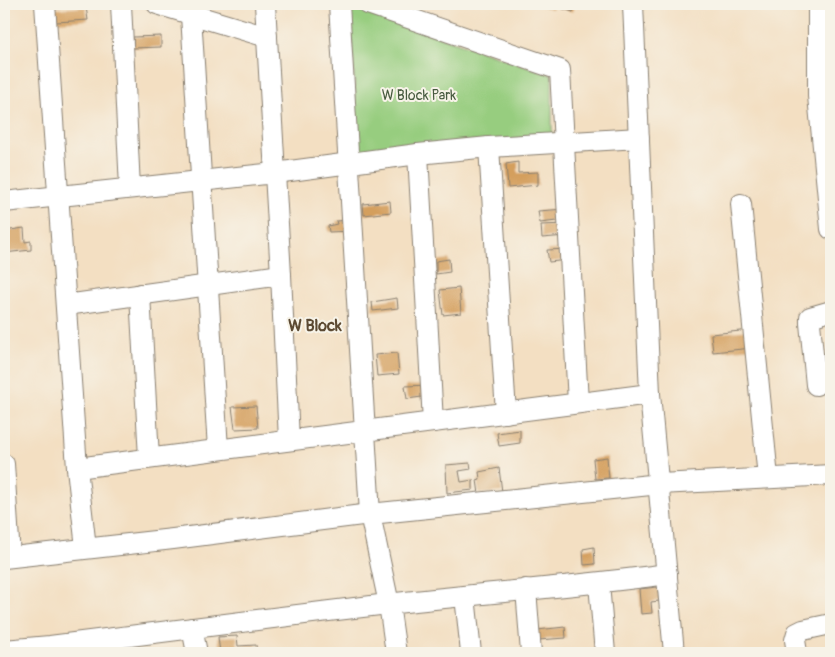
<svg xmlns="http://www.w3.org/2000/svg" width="835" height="657" viewBox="0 0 835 657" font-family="Pangolin,sans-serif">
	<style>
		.green { fill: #97cd7f; stroke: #5a744e }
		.building { fill: #d49f5d }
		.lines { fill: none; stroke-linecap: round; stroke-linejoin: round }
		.minor-casing { stroke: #887e6f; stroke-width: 22 }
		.minor { stroke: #fff; stroke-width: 20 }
		.labels { text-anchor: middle; stroke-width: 4; stroke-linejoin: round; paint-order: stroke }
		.park-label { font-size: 14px; fill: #475a3f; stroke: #f7f3e8 }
		.quarter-label { font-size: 16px; font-weight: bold; fill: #5c4a33; stroke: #f7f3e8 }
	</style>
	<rect width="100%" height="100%" fill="#f7f3e8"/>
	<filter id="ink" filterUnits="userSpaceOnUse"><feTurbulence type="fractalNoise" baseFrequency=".02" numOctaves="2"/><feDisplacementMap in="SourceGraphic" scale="10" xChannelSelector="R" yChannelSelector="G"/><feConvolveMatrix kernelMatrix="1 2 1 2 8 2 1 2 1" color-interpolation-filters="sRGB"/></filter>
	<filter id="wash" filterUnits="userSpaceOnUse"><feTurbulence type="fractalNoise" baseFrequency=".0096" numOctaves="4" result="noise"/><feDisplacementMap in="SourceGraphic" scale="20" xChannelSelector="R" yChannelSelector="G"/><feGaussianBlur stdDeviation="1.12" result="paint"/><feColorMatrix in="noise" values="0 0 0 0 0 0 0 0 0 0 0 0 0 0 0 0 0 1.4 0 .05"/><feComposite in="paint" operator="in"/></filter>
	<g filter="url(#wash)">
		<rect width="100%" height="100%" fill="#f3dfc2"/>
		<path class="green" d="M 350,6 L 552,75 L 552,144 L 359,164 Z"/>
		<g id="blocks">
			<g class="building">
				<path d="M 543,4 L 554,4 L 552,9 L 542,6 Z"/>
				<path d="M 561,4 L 575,4 L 573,12 L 560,8 Z"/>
				<path d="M 86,7 L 88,20 L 56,22 L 54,9 Z"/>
				<path d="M 161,36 L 161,47 L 133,48 L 133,37 Z"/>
				<path d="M 518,162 L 518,173 L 538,172 L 538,185 L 508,188 L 506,164 Z"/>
				<path d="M 390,201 L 391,212 L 364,215 L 363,204 Z"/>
				<path d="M 565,209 L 565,220 L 540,223 L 538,211 Z"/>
				<path d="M 351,220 L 351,231 L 329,232 L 328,226 L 337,224 L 336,221 Z"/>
				<path d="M 565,224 L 566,236 L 542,238 L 541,225 Z"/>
				<path d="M 24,228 L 25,242 L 31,241 L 31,250 L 4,253 L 4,231 Z"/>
				<path d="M 568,249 L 568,260 L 549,262 L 547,250 Z"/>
				<path d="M 449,259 L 450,272 L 436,274 L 436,261 Z"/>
				<path d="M 459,288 L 461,313 L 443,315 L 440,290 Z"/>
				<path d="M 397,298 L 398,308 L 373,311 L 372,302 Z"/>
				<path d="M 750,330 L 752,348 L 713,352 L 711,334 Z"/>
				<path d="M 397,353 L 399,374 L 377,376 L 375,355 Z"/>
				<path d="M 429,385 L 429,396 L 407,399 L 405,386 Z"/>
				<path d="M 256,406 L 258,428 L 235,429 L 232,407 Z"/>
				<path d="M 520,430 L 520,443 L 499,446 L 497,433 Z"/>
				<path d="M 607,457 L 609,478 L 595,479 L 593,459 Z"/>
				<path d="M 470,463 L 471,469 L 459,471 L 461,482 L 473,480 L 473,490 L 447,493 L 446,465 Z"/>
				<path d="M 499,468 L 502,492 L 479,494 L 477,480 L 480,479 L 479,472 Z"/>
				<path d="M 594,547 L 595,564 L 584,565 L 583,549 Z"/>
				<path d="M 666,586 L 667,600 L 651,602 L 652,613 L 641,614 L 639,589 Z"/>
				<path d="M 565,627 L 566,638 L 538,640 L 537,630 Z"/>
				<path d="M 237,636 L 238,646 L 256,645 L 257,653 L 220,653 L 218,637 Z"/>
			</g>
		</g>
	</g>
	<g filter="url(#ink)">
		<use href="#blocks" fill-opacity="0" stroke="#887e6f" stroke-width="1"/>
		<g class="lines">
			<g class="minor-casing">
				<g id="minor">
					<path d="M 45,4 L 77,468 L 86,548"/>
					<path d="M 121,4 L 130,188"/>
					<path d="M 157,4 L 267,37"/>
					<path d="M 265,4 L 281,275 L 289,440"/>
					<path d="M 339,4 L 370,514 L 389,604 L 396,653"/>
					<path d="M 368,4 L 560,70 L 578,403"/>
					<path d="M 633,4 L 650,394 L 674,653"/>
					<path d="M 818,4 L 818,96 L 831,229"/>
					<path d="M 191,15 L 218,449"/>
					<path d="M 489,147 L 506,413"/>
					<path d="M 418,154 L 433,422"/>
					<path d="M 4,202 L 275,173 L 418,154 L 489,147 L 639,138"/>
					<path d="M 741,204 L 768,478"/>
					<path d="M 140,294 L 149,458"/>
					<path d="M 66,305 L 281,275"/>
					<path d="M 816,385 L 810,323 L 810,317 L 831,311"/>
					<path d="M 4,464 L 10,557"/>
					<path d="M 77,468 L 650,394"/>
					<path d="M 4,558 L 173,539 L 370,514 L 660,484 L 831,475"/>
					<path d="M 599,584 L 605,653"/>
					<path d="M 526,589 L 531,653"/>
					<path d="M 465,596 L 471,653"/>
					<path d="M 192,628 L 197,653"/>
					<path d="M 4,650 L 50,646 C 162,632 275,617 388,604 C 481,593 574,587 667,574"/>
					<path d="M 797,653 L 795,640 L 797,633 L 803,630 L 831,624"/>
				</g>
			</g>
			<use href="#minor" class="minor"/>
		</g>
	</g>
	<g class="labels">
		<g class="park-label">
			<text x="419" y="100">W Block Park</text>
		</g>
		<g class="quarter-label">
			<text x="315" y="331">W Block</text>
		</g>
	</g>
	<rect width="835" height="657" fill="none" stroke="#f7f3e8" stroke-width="20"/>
</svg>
